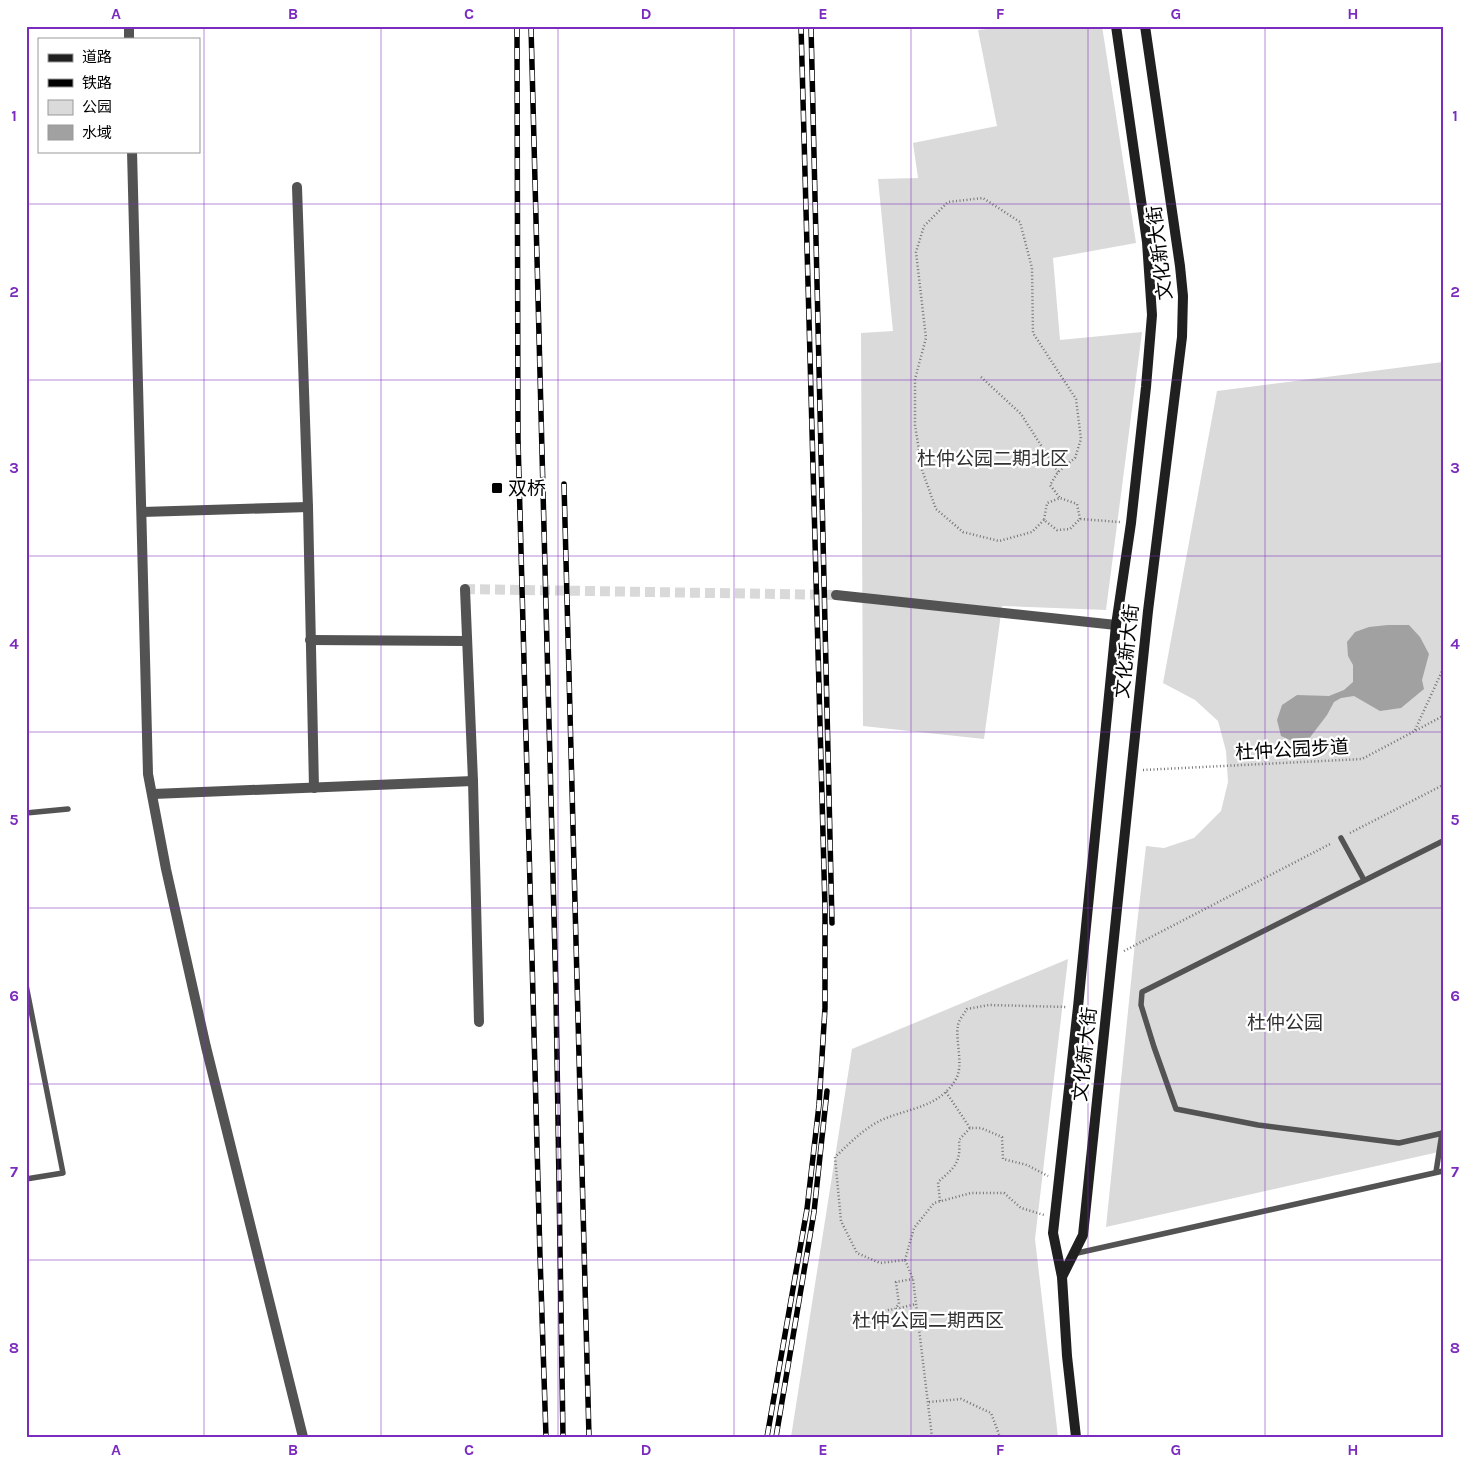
<svg xmlns="http://www.w3.org/2000/svg" width="1469" height="1463" viewBox="0 0 1469 1463" font-family="Karla,'Noto Sans SC',sans-serif">
	<style>
		.green { fill: #dadada }
		.water { fill: #a1a1a1 }
		.lines { fill: none; stroke-linecap: round; stroke-linejoin: round }
		.street-tunnel { stroke: #d9d9d9; stroke-width: 10; stroke-dasharray: 10 5; stroke-linecap: butt }
		.path { stroke: #757575; stroke-width: 2.5; stroke-dasharray: 1 2.5; stroke-linecap: butt }
		.lane { stroke: #535353; stroke-width: 5.5 }
		.street { stroke: #535353; stroke-width: 10 }
		.secondary { stroke: #202020; stroke-width: 10 }
		.rail-casing { stroke: #000; stroke-width: 5.5 }
		.rail { stroke: #fff; stroke-width: 4; stroke-dasharray: 11; stroke-linecap: butt }
		.grid { fill: none; stroke: #7b2cbf; stroke-width: 1; stroke-opacity: 0.55 }
		.poi-dot { fill: #000; stroke: #fff; stroke-width: 2 }
		.labels { text-anchor: middle; stroke-width: 4.5; stroke-linejoin: round; paint-order: stroke }
		.street-label { font-size: 19px; fill: #000; stroke: #fff }
		.park-label { font-size: 19px; fill: #313131; stroke: #fff }
		.poi-label { font-size: 19px; fill: #000; stroke: #fff; text-anchor: start }
		.neatline { fill: none; stroke: #7b2cbf; stroke-width: 2 }
		.grid-label { font-size: 16px; text-anchor: middle; font-weight: bold; fill: #7b2cbf }
	</style>
	<rect width="100%" height="100%" fill="#fff"/>
	<g class="green">
		<path d="M 1016,26 L 1102,26 L 1136,243 L 1053,258 L 1060,340 L 1142,332 L 1106,610 L 1002,606 L 984,739 L 863,726 L 861,333 L 893,331 L 878,179 L 918,178 L 913,143 L 997,126 L 978,30 Z"/>
		<path d="M 1443,362 L 1443,1151 L 1106,1227 L 1136,933 L 1146,846 L 1164,848 L 1194,838 L 1221,811 L 1228,782 L 1226,751 L 1218,721 L 1195,700 L 1163,683 L 1217,391 Z"/>
		<path d="M 1068,959 L 1035,1239 L 1058,1437 L 791,1437 L 852,1049 Z"/>
	</g>
	<path class="water" d="M 1388,625 L 1409,625 L 1420,637 L 1429,654 L 1422,680 L 1424,689 L 1401,708 L 1380,711 L 1354,696 L 1341,698 L 1334,702 L 1327,715 L 1308,740 L 1292,741 L 1281,736 L 1277,720 L 1282,705 L 1297,695 L 1329,696 L 1344,690 L 1353,682 L 1353,665 L 1348,656 L 1347,642 L 1355,632 L 1369,627 Z"/>
	<g class="lines">
		<path class="street-tunnel" d="M 465,589 L 836,595"/>
		<g class="path">
			<path d="M 981,377 L 1021,414 L 1058,472"/>
			<path d="M 1080,519 L 1077,504 L 1060,498 L 1047,503 L 1044,520 L 1057,530 L 1070,529 L 1080,519 L 1120,522"/>
			<path d="M 1044,520 L 1032,532 L 999,541 L 963,532 L 936,509 L 922,470 L 915,425 L 915,379 L 926,338 L 916,252 L 924,226 L 948,202 L 983,198 L 1020,222 L 1032,268 L 1033,333 L 1076,399 L 1081,439 L 1075,458 L 1058,472 L 1050,485 L 1060,498"/>
			<path d="M 1415,730 L 1443,669"/>
			<path d="M 1143,770 L 1362,759 L 1443,716"/>
			<path d="M 1350,833 L 1443,785"/>
			<path d="M 1124,951 L 1332,843"/>
			<path d="M 946,1092 L 970,1128 L 981,1128 L 1002,1137 L 1003,1159 L 1027,1165 L 1048,1176"/>
			<path d="M 940,1201 L 938,1182 C 955,1167 961,1163 959,1140 L 970,1128"/>
			<path d="M 905,1260 L 914,1228 L 934,1203 L 971,1193 L 1004,1193 L 1021,1208 L 1044,1215"/>
			<path d="M 896,1309 L 916,1304"/>
			<path d="M 874,1312 L 895,1309 L 899,1304 L 896,1282 L 913,1279"/>
			<path d="M 929,1402 L 961,1399 L 991,1413 L 1000,1437"/>
			<path d="M 932,1437 L 913,1279 L 905,1260 L 880,1263 L 857,1253 L 841,1221 L 835,1157 C 850,1143 865,1127 884,1119 C 910,1108 940,1107 956,1079 C 964,1065 955,1040 958,1026 C 958,1021 964,1014 967,1009 L 989,1005 L 1067,1007"/>
		</g>
		<g class="lane">
			<path d="M 26,813 L 68,809"/>
			<path d="M 1341,838 L 1364,880"/>
			<path d="M 1443,841 L 1142,992 L 1141,1005 L 1154,1047 L 1176,1109 L 1258,1125 L 1399,1143 L 1443,1133"/>
			<path d="M 26,985 L 63,1173 L 26,1179"/>
			<path d="M 1436,1172 L 1442,1133"/>
			<path d="M 1073,1254 L 1443,1171"/>
		</g>
		<g class="street">
			<path d="M 129,26 L 129,39"/>
			<path d="M 132,151 L 148,774 L 166,869 L 206,1047 L 303,1437"/>
			<path d="M 297,187 L 308,507 L 314,788"/>
			<path d="M 142,512 L 308,507"/>
			<path d="M 465,589 L 473,781"/>
			<path d="M 836,595 L 1116,625"/>
			<path d="M 310,640 L 466,641"/>
			<path d="M 153,794 L 473,781 L 479,1022"/>
		</g>
		<g class="secondary">
			<path d="M 1062,1277 L 1083,1235 L 1148,611 L 1182,337 L 1183,296 L 1180,266 L 1145,26"/>
			<path d="M 1076,1437 L 1067,1356 L 1062,1277 L 1053,1233 L 1078,1007 L 1116,625 L 1131,523 L 1146,387 L 1152,315 L 1147,242 L 1116,26"/>
		</g>
		<g class="rail-casing">
			<g id="rail">
				<path d="M 517,26 L 518,439 L 540,1256 L 546,1437"/>
				<path d="M 531,26 L 556,993 L 563,1437"/>
				<path d="M 811,26 L 832,923"/>
				<path d="M 564,484 L 589,1437"/>
				<path d="M 767,1437 L 807,1209 L 819,1105 L 825,1008 L 825,908 L 801,26"/>
				<path d="M 776,1437 L 814,1212 L 827,1091"/>
			</g>
		</g>
		<use href="#rail" class="rail"/>
	</g>
	<path class="grid" d="M 204,26 L 204,1437M 381,26 L 381,1437M 558,26 L 558,1437M 734,26 L 734,1437M 911,26 L 911,1437M 1088,26 L 1088,1437M 1265,26 L 1265,1437M 26,204 L 1443,204M 26,380 L 1443,380M 26,556 L 1443,556M 26,732 L 1443,732M 26,908 L 1443,908M 26,1084 L 1443,1084M 26,1260 L 1443,1260"/>
	<rect class="poi-dot" x="491" y="482" width="12" height="12" rx="2.5"/>
	<g class="labels">
		<g class="street-label">
			<text transform="translate(1159 253) rotate(-97)" y="7">文化新大街</text>
			<text transform="translate(1126 651) rotate(-84)" y="7">文化新大街</text>
			<text transform="translate(1292 749) rotate(-3)" y="7">杜仲公园步道</text>
			<text transform="translate(1084 1054) rotate(-84)" y="7">文化新大街</text>
		</g>
		<g class="park-label">
			<text x="993" y="465">杜仲公园二期北区</text>
			<text x="1285" y="1029">杜仲公园</text>
			<text x="928" y="1327">杜仲公园二期西区</text>
		</g>
		<g class="poi-label">
			<text x="508" y="495">双桥</text>
		</g>
	</g>
	<rect width="1469" height="1463" fill="none" stroke="#ffffff" stroke-width="55"/>
	<rect x="38" y="38" width="162" height="115" fill="#ffffff" stroke="#999999"/>
	<rect x="48" y="54" width="25" height="8" fill="#202020" stroke="#999999"/>
	<text x="82" y="62" font-size="15" fill="#000000">道路</text>
	<rect x="48" y="79" width="25" height="8" fill="#000000" stroke="#999999"/>
	<text x="82" y="88" font-size="15" fill="#000000">铁路</text>
	<rect x="48" y="100" width="25" height="15" fill="#dadada" stroke="#999999"/>
	<text x="82" y="112" font-size="15" fill="#000000">公园</text>
	<rect x="48" y="125" width="25" height="15" fill="#a1a1a1" stroke="#999999"/>
	<text x="82" y="138" font-size="15" fill="#000000">水域</text>
	<rect x="28" y="28" width="1414" height="1408" class="neatline"/>
	<g class="grid-label">
		<text x="116" y="19">A</text>
		<text x="293" y="19">B</text>
		<text x="469" y="19">C</text>
		<text x="646" y="19">D</text>
		<text x="823" y="19">E</text>
		<text x="1000" y="19">F</text>
		<text x="1176" y="19">G</text>
		<text x="1353" y="19">H</text>
		<text x="14" y="121">1</text>
		<text x="1455" y="121">1</text>
		<text x="14" y="297">2</text>
		<text x="1455" y="297">2</text>
		<text x="14" y="473">3</text>
		<text x="1455" y="473">3</text>
		<text x="14" y="649">4</text>
		<text x="1455" y="649">4</text>
		<text x="14" y="825">5</text>
		<text x="1455" y="825">5</text>
		<text x="14" y="1001">6</text>
		<text x="1455" y="1001">6</text>
		<text x="14" y="1177">7</text>
		<text x="1455" y="1177">7</text>
		<text x="14" y="1353">8</text>
		<text x="1455" y="1353">8</text>
		<text x="116" y="1455">A</text>
		<text x="293" y="1455">B</text>
		<text x="469" y="1455">C</text>
		<text x="646" y="1455">D</text>
		<text x="823" y="1455">E</text>
		<text x="1000" y="1455">F</text>
		<text x="1176" y="1455">G</text>
		<text x="1353" y="1455">H</text>
	</g>
</svg>
